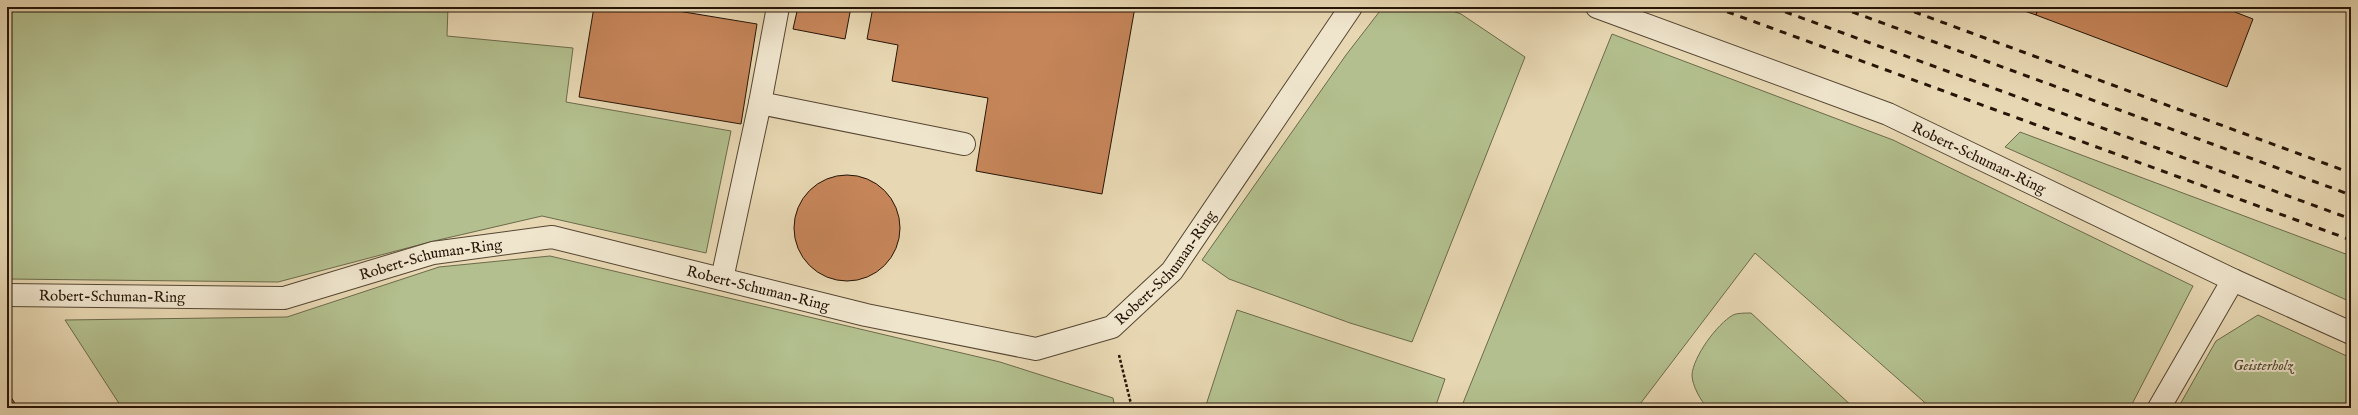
<svg xmlns="http://www.w3.org/2000/svg" width="2358" height="415" viewBox="0 0 2358 415" font-family="'IM FELL English',serif">
	<style>
		.green { fill: #b3bf8e; stroke: #6c6a4a }
		.building { fill: #c58559; stroke: #261507 }
		.lines { fill: none; stroke-linecap: round; stroke-linejoin: round }
		.minor-casing { stroke: #564632; stroke-width: 24 }
		.path { stroke: #261507; stroke-width: 2.5; stroke-dasharray: 3 2; stroke-linecap: butt }
		.minor { stroke: #efe5cd; stroke-width: 22 }
		.rail { stroke: #261507; stroke-width: 3; stroke-dasharray: 7 7; stroke-linecap: butt }
		.labels { text-anchor: middle; stroke-width: 4; stroke-linejoin: round; paint-order: stroke }
		.street-label { font-size: 15px; fill: #261507; stroke: #efe5cd }
		.park-label { font-size: 15px; font-style: italic; fill: #504830; stroke: #efe5cd }
	</style>
	<rect width="100%" height="100%" fill="#e7d7b2"/>
	<filter id="stains"><feTurbulence type="fractalNoise" baseFrequency=".005" numOctaves="4"/><feColorMatrix values="0 0 0 0 .2 0 0 0 0 .09 0 0 0 0 .02 0 0 0 .5 -.17"/></filter>
	<radialGradient id="worn" r=".72"><stop offset=".6" stop-color="#630" stop-opacity="0"/><stop offset="1" stop-color="#630" stop-opacity=".3"/></radialGradient>
	<g class="green">
		<path d="M 7,7 L 448,7 L 447,36 L 573,48 L 566,102 L 731,131 L 706,253 L 542,216 L 434,241 L 278,282 L 7,279 Z"/>
		<path d="M 1383,7 L 1441,7 L 1461,14 L 1525,57 L 1412,342 L 1350,323 L 1229,279 L 1202,260 L 1346,55 Z"/>
		<path d="M 1612,34 L 1893,140 L 2193,286 L 2130,408 L 1931,408 L 1755,253 L 1637,408 L 1461,408 Z"/>
		<path d="M 2020,132 L 2351,256 L 2351,302 L 2005,147 Z"/>
		<path d="M 550,256 L 1000,362 L 1113,398 L 1115,408 L 122,408 L 65,320 L 287,317 L 439,267 Z"/>
		<path d="M 1237,310 L 1445,379 L 1435,408 L 1216,408 L 1206,405 Z"/>
		<path d="M 1751,313 L 1854,408 L 1708,408 C 1701,402 1692,385 1692,375 C 1693,357 1717,324 1733,315 C 1737,313 1746,313 1751,313 Z"/>
		<path d="M 2258,315 L 2351,358 L 2351,408 L 2178,408 L 2216,341 Z"/>
	</g>
	<g class="building">
		<path d="M 594,7 L 673,7 L 672,10 L 757,24 L 741,124 L 579,97 Z"/>
		<path d="M 798,7 L 851,7 L 845,39 L 793,29 Z"/>
		<path d="M 873,7 L 1135,7 L 1102,194 L 976,171 L 988,98 L 892,81 L 898,45 L 867,39 Z"/>
		<path d="M 2013,7 L 2039,7 L 2036,15 Z"/>
		<path d="M 2039,7 L 2222,7 L 2253,19 L 2227,87 L 2036,15 Z"/>
		<circle cx="847" cy="228" r="53"/>
		<path d="M 7,391 L 18,408 L 7,408 Z"/>
	</g>
	<g class="lines">
		<g class="minor-casing">
			<g id="minor">
				<path id="s1" d="M 1597,7 L 1888,114 L 2233,280 L 2351,333"/>
				<path d="M 760,103 L 778,7"/>
				<path d="M 722,279 L 760,103 L 964,144"/>
				<path id="s2" d="M 7,295 L 284,298 L 433,253 L 552,237 L 866,315 L 1036,349 L 1112,327 L 1172,271 L 1351,7"/>
				<path d="M 2159,408 L 2233,280"/>
			</g>
		</g>
		<path class="path" d="M 1119,355 L 1132,408"/>
		<use href="#minor" class="minor"/>
		<g class="rail">
			<path d="M 1714,7 L 2351,240"/>
			<path d="M 1772,7 L 2351,219"/>
			<path d="M 1839,7 L 2351,195"/>
			<path d="M 1901,7 L 2351,173"/>
		</g>
	</g>
	<g class="labels">
		<g class="street-label">
			<text dy="5" stroke="none"><textPath href="#s1" startOffset="411">Robert-Schuman-Ring</textPath></text>
			<text dy="5" stroke="none"><textPath href="#s2" startOffset="429">Robert-Schuman-Ring</textPath></text>
			<text dy="5" stroke="none"><textPath href="#s2" startOffset="1209">Robert-Schuman-Ring</textPath></text>
			<text dy="5" stroke="none"><textPath href="#s2" startOffset="765">Robert-Schuman-Ring</textPath></text>
			<text dy="5" stroke="none"><textPath href="#s2" startOffset="105">Robert-Schuman-Ring</textPath></text>
		</g>
		<g class="park-label">
			<text x="2263" y="370">Geisterholz</text>
		</g>
	</g>
	<rect width="2358" height="415" fill="none" stroke="#e7d7b2" stroke-width="24"/>
	<rect x="8" y="8" width="2342" height="399" fill="none" stroke="#261507" stroke-width="2"/>
	<rect x="12" y="12" width="2334" height="391" fill="none" stroke="#261507"/>
	<rect width="100%" height="100%" filter="url(#stains)"/>
	<rect width="100%" height="100%" fill="url(#worn)"/>
</svg>
